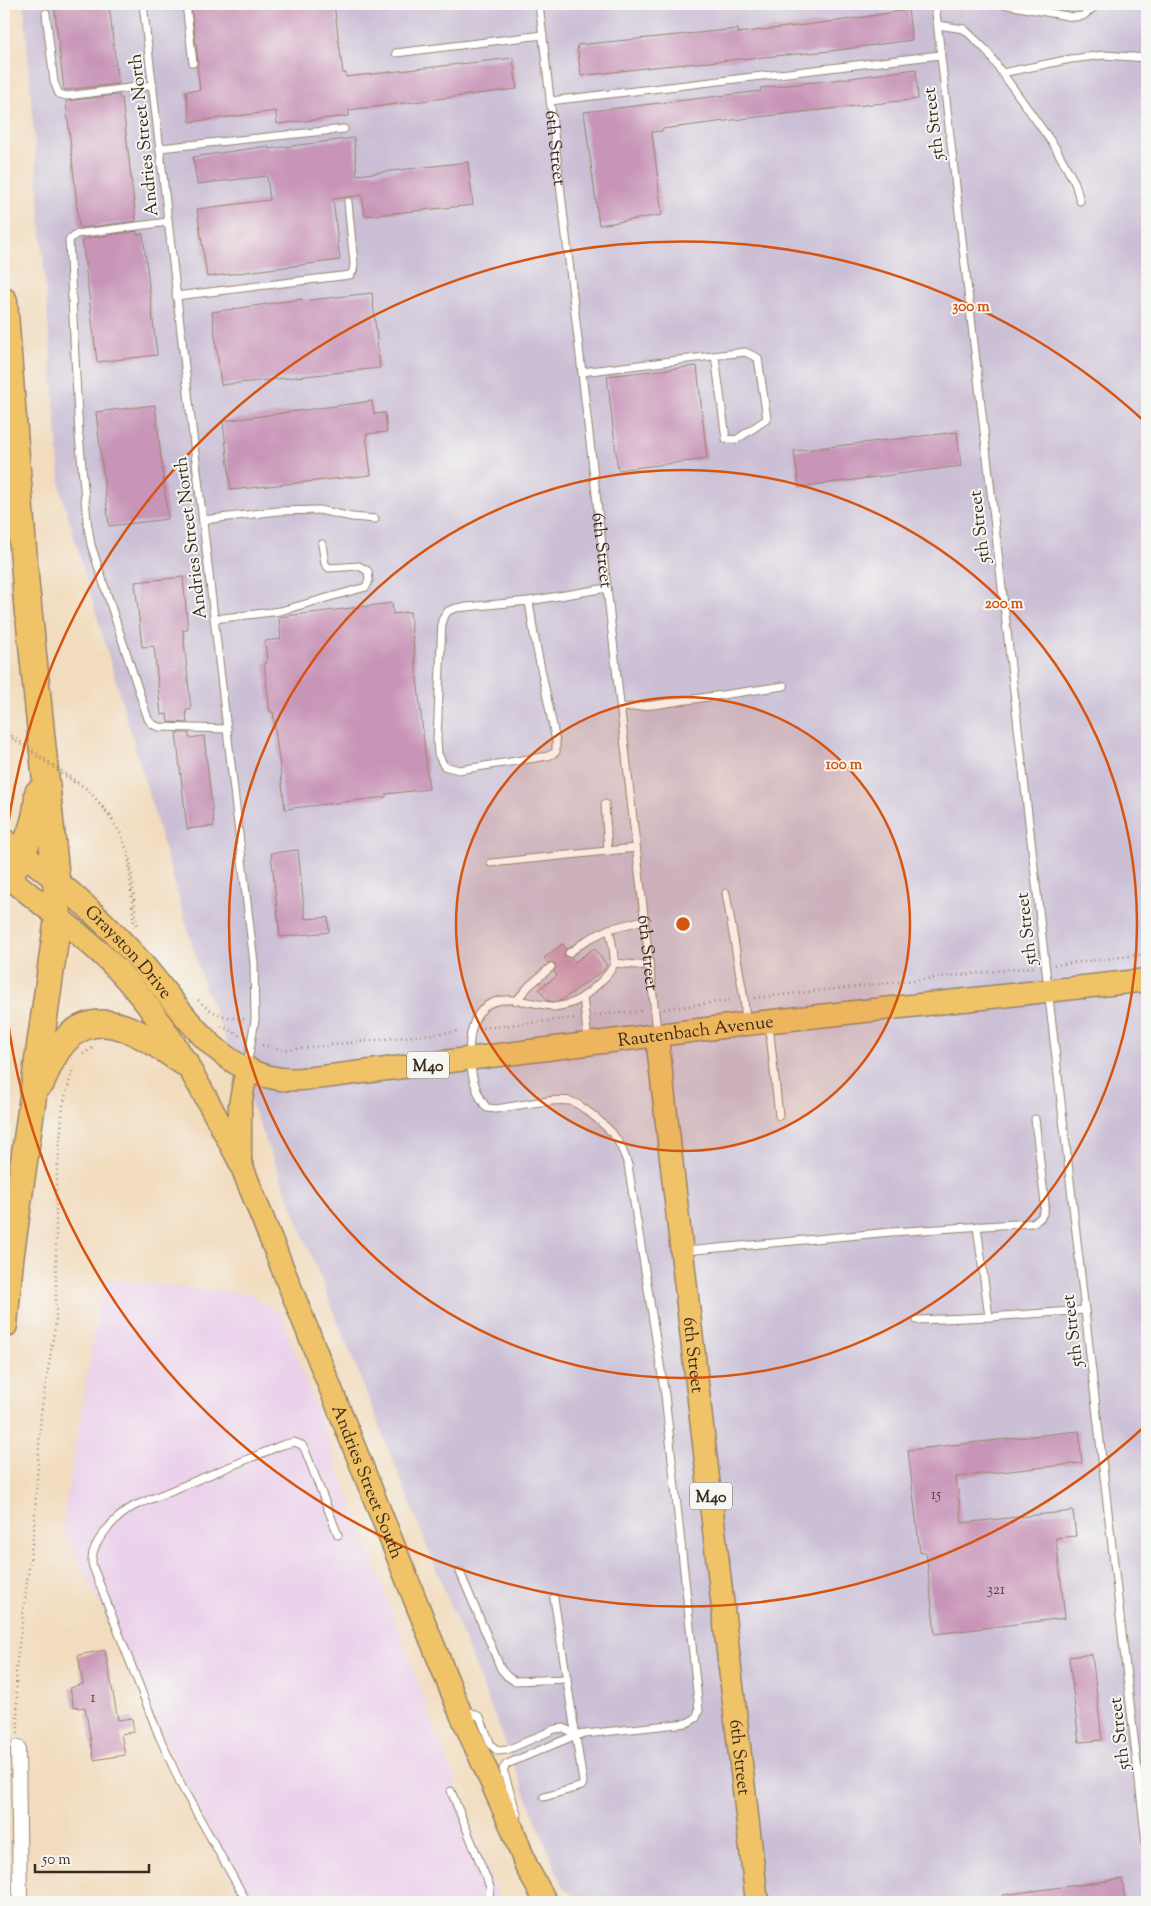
<svg xmlns="http://www.w3.org/2000/svg" width="1151" height="1906" viewBox="0 0 1151 1906" font-family="'Sorts Mill Goudy',serif">
	<style>
		.built { fill: #ebd1eb }
		.industrial { fill: #cbbfd5 }
		.building { fill: #c894b7 }
		.lines { fill: none; stroke-linecap: round; stroke-linejoin: round }
		.lane-casing { stroke: #96836e; stroke-width: 9 }
		.street-casing { stroke: #96836e; stroke-width: 16 }
		.primary-casing { stroke: #96836e; stroke-width: 25 }
		.highway-casing { stroke: #96836e; stroke-width: 29 }
		.path { stroke: #96836e; stroke-width: 2.5; stroke-dasharray: 1 4; stroke-linecap: butt }
		.lane { stroke: #fff; stroke-width: 7 }
		.street { stroke: #fff; stroke-width: 14 }
		.primary { stroke: #f0c369; stroke-width: 22 }
		.highway { stroke: #f0c369; stroke-width: 26 }
		.path-bridge { stroke: #96836e; stroke-width: 2.5; stroke-dasharray: 1 4; stroke-linecap: butt }
		.ring { fill: none; stroke: #d7540e; stroke-width: 2.5 }
		.labels { text-anchor: middle; stroke-width: 4; stroke-linejoin: round; paint-order: stroke }
		.number-label { font-size: 15px; fill: #5e4444 }
		.shield { fill: #f6f6f2; stroke: #73675e; stroke-width: 1 }
		.shield-label { font-size: 16px; font-weight: bold; fill: #3b2a1e }
		.street-label { font-size: 18px; fill: #3b2a1e; stroke: #f6f6f2 }
		.centre { fill: #d7540e; stroke: #f6f6f2; stroke-width: 2.5 }
		.ring-label { font-size: 15px; text-anchor: middle; font-weight: bold; fill: #d7540e; stroke: #f6f6f2; stroke-width: 4; stroke-linejoin: round; paint-order: stroke }
	</style>
	<rect width="100%" height="100%" fill="#f6f6f2"/>
	<filter id="ink" filterUnits="userSpaceOnUse"><feTurbulence type="fractalNoise" baseFrequency=".02" numOctaves="2"/><feDisplacementMap in="SourceGraphic" scale="10" xChannelSelector="R" yChannelSelector="G"/><feConvolveMatrix kernelMatrix="1 2 1 2 8 2 1 2 1" color-interpolation-filters="sRGB"/></filter>
	<filter id="wash" filterUnits="userSpaceOnUse"><feTurbulence type="fractalNoise" baseFrequency=".0096" numOctaves="4" result="noise"/><feDisplacementMap in="SourceGraphic" scale="20" xChannelSelector="R" yChannelSelector="G"/><feGaussianBlur stdDeviation="1.12" result="paint"/><feColorMatrix in="noise" values="0 0 0 0 0 0 0 0 0 0 0 0 0 0 0 0 0 1.4 0 .05"/><feComposite in="paint" operator="in"/></filter>
	<g filter="url(#wash)">
		<rect width="100%" height="100%" fill="#f2dcbe"/>
		<path class="built" d="M 103,1279 L 250,1294 L 281,1314 L 500,1902 L 243,1902 L 62,1526 Z"/>
		<path class="industrial" d="M 24,4 L 1147,4 L 1147,1902 L 582,1902 L 562,1886 L 204,985 L 61,492 Z"/>
		<g id="blocks">
			<g class="building">
				<path d="M 54,4 L 109,4 L 118,84 L 64,90 Z"/>
				<path d="M 191,4 L 334,4 L 343,73 L 346,73 L 346,77 L 513,58 L 517,89 L 349,110 L 349,116 L 277,124 L 276,111 L 190,122 L 186,91 L 200,90 L 197,66 L 198,62 Z"/>
				<path d="M 908,10 L 912,40 L 830,51 L 653,67 L 581,76 L 577,45 L 738,29 L 738,33 L 838,21 Z"/>
				<path d="M 916,69 L 918,99 L 749,118 L 662,129 L 662,131 L 652,132 L 662,215 L 599,225 L 584,112 L 761,91 L 760,88 L 843,79 Z"/>
				<path d="M 119,95 L 120,98 L 122,98 L 136,221 L 81,228 L 79,225 L 66,101 Z"/>
				<path d="M 354,138 L 357,175 L 468,162 L 473,205 L 365,216 L 362,195 L 333,199 L 340,260 L 207,277 L 197,209 L 270,200 L 267,176 L 197,184 L 193,157 L 268,146 L 268,149 Z"/>
				<path d="M 137,231 L 137,235 L 143,234 L 157,355 L 97,362 L 82,239 Z"/>
				<path d="M 372,293 L 380,368 L 221,385 L 212,312 L 302,299 L 302,301 Z"/>
				<path d="M 697,366 L 707,459 L 618,470 L 607,376 Z"/>
				<path d="M 372,401 L 374,414 L 385,413 L 387,432 L 366,434 L 371,475 L 231,490 L 223,421 Z"/>
				<path d="M 155,405 L 168,519 L 109,526 L 96,412 Z"/>
				<path d="M 957,432 L 961,466 L 799,487 L 794,451 Z"/>
				<path d="M 183,577 L 188,630 L 183,630 L 191,710 L 186,710 L 187,723 L 168,722 L 167,714 L 161,715 L 154,646 L 142,647 L 135,582 Z"/>
				<path d="M 392,603 L 393,614 L 410,612 L 429,789 L 386,794 L 386,797 L 285,809 L 273,712 L 270,712 L 264,663 L 267,662 L 265,641 L 281,639 L 279,617 Z"/>
				<path d="M 176,733 L 189,733 L 189,738 L 204,736 L 214,826 L 187,829 Z"/>
				<path d="M 298,850 L 305,919 L 328,917 L 329,932 L 280,937 L 271,853 Z"/>
				<path d="M 562,944 L 566,949 L 564,953 L 565,956 L 572,958 L 575,962 L 594,948 L 607,965 L 604,970 L 562,1000 L 554,1002 L 547,1000 L 539,989 L 557,976 L 554,971 L 556,968 L 555,964 L 552,962 L 548,963 L 544,958 Z"/>
				<path d="M 1079,1431 L 1082,1463 L 956,1477 L 962,1523 L 1073,1511 L 1076,1536 L 1056,1538 L 1065,1618 L 935,1634 L 926,1552 L 920,1553 L 908,1450 Z"/>
				<path d="M 105,1650 L 118,1720 L 132,1718 L 134,1732 L 121,1734 L 125,1755 L 94,1760 L 85,1707 L 78,1708 L 77,1706 L 74,1707 L 70,1688 L 83,1684 L 78,1655 Z"/>
				<path d="M 1092,1654 L 1102,1740 L 1079,1742 L 1069,1657 Z"/>
				<path d="M 1122,1879 L 1125,1902 L 1003,1902 L 1003,1895 Z"/>
			</g>
		</g>
	</g>
	<g filter="url(#ink)">
		<use href="#blocks" fill-opacity="0" stroke="#96836e" stroke-width="1"/>
		<g class="lines">
			<g class="lane-casing">
				<g id="lane">
					<path d="M 143,4 L 254,963 L 255,1020 L 247,1066"/>
					<path d="M 186,4 L 193,63"/>
					<path id="s1" d="M 539,4 L 607,588 L 657,1031"/>
					<path d="M 935,4 L 1147,1851"/>
					<path d="M 1002,4 L 1073,17 L 1083,16 L 1098,4"/>
					<path d="M 46,13 L 54,82 L 59,94 L 67,96 L 153,85"/>
					<path d="M 938,25 L 964,29 L 986,50 L 1055,147 L 1075,183 L 1080,201"/>
					<path d="M 396,53 L 543,35"/>
					<path d="M 1002,73 L 1071,59 L 1104,55 L 1147,58"/>
					<path d="M 550,101 L 940,55"/>
					<path d="M 160,148 L 344,129"/>
					<path d="M 168,222 L 76,234 L 69,240 L 79,435 L 87,520 L 91,545 L 148,719 L 152,724 L 159,727 L 227,729"/>
					<path d="M 176,296 L 350,275 L 353,271 L 354,264 L 348,202"/>
					<path d="M 582,372 L 745,352 L 758,358 L 767,419 L 736,440 L 726,439 L 715,356"/>
					<path d="M 203,520 L 278,511 L 319,510 L 352,517 L 375,519"/>
					<path d="M 529,601 L 456,608 L 448,611 L 442,620 L 437,740 L 438,754 L 444,766 L 459,770 L 548,756 L 556,752 L 556,741 L 534,635 L 529,601 L 607,588"/>
					<path d="M 215,619 L 280,611 L 366,587 L 369,580 L 368,571 L 359,566 L 329,568 L 325,564 L 322,544"/>
					<path d="M 621,708 L 653,705 L 784,686"/>
					<path d="M 605,804 L 608,851"/>
					<path d="M 491,863 L 636,848"/>
					<path d="M 726,893 L 744,999 L 746,1021"/>
					<path d="M 569,953 L 587,940 L 609,929 L 644,920"/>
					<path d="M 614,963 L 649,966"/>
					<path d="M 583,997 L 588,1041"/>
					<path d="M 516,1001 L 529,986 L 551,967"/>
					<path d="M 554,1007 C 562,1006 569,1005 576,1001 C 586,996 612,974 614,963 C 615,953 611,939 609,929"/>
					<path d="M 769,1025 L 779,1116"/>
					<path d="M 977,1226 L 989,1317 L 1085,1310"/>
					<path d="M 685,1251 L 891,1232 L 1032,1223 C 1042,1219 1044,1214 1045,1204 L 1035,1119"/>
					<path d="M 917,1320 L 989,1317"/>
					<path d="M 460,1572 L 501,1669 L 507,1676 L 514,1681 L 567,1679"/>
					<path d="M 465,1712 L 470,1712 L 480,1717 L 491,1745 L 498,1751 L 507,1750 L 555,1729 L 564,1728 L 576,1735"/>
					<path d="M 451,1791 L 490,1887 L 489,1898 L 486,1902"/>
					<path d="M 544,1797 L 582,1786 L 583,1782 L 554,1598"/>
					<path d="M 516,1817 L 517,1814 L 503,1769 L 507,1764 L 576,1735 L 687,1723 L 696,1718 L 699,1710 L 665,1395 L 628,1165 C 619,1137 612,1131 590,1113 C 584,1109 578,1103 570,1101 C 553,1098 515,1106 496,1109 L 487,1108 C 467,1085 458,1014 494,1002 C 511,996 534,1004 551,1006"/>
					<path d="M 247,1902 L 182,1787 L 159,1736 L 93,1567 C 86,1545 117,1516 134,1506 L 282,1445 L 294,1442 L 302,1445 L 305,1450 L 338,1535"/>
				</g>
			</g>
			<g class="street-casing">
				<path id="street" d="M 18,1747 L 20,1902"/>
			</g>
			<g class="primary-casing">
				<g id="primary">
					<path id="s2" d="M 4,840 C 50,873 93,910 132,952 C 176,998 211,1071 281,1079 C 295,1081 309,1078 323,1077 L 746,1024 L 1147,980"/>
					<path id="s3" d="M 4,873 C 41,905 83,934 117,969 C 169,1024 205,1095 240,1162 L 460,1712 L 512,1828 L 527,1868 L 546,1902"/>
					<path id="s4" d="M 657,1037 L 757,1902"/>
					<path d="M 240,1159 L 240,1105 L 247,1068"/>
				</g>
			</g>
			<g class="highway-casing">
				<g id="highway">
					<path d="M 4,301 L 28,614"/>
					<path d="M 9,877 C 24,851 38,823 38,793"/>
					<path d="M 41,1083 C 46,1071 51,1059 58,1049 C 96,996 147,1038 185,1063"/>
					<path d="M 4,1325 L 10,1260 L 58,918 L 56,879 L 27,596"/>
				</g>
			</g>
			<g class="path">
				<path d="M 110,815 L 115,822"/>
				<path d="M 109,816 L 121,834 L 128,853 L 134,926"/>
				<path d="M 130,859 L 137,928"/>
				<path d="M 1054,965 L 1147,954"/>
				<path d="M 754,998 L 1034,967"/>
				<path d="M 198,1000 C 212,1014 225,1018 244,1019"/>
				<path d="M 664,1009 L 733,1000"/>
				<path d="M 595,1015 L 644,1011"/>
				<path d="M 221,1026 L 241,1036"/>
				<path d="M 483,1028 L 574,1018"/>
				<path d="M 262,1045 L 284,1050 L 460,1031"/>
				<path d="M 83,1054 L 93,1048"/>
				<path d="M 18,1733 L 16,1669 L 34,1528 L 41,1413 L 56,1320 L 56,1186 L 63,1105 L 74,1065"/>
			</g>
			<use href="#lane" class="lane"/>
			<use href="#street" class="street"/>
			<use href="#primary" class="primary"/>
			<use href="#highway" class="highway"/>
			<g class="path-bridge">
				<path d="M 4,730 L 88,790 L 110,815"/>
				<path d="M 4,733 L 78,785"/>
				<path d="M 99,804 L 109,816"/>
			</g>
		</g>
	</g>
	<circle cx="683" cy="924" r="227" fill="#d7540e" fill-opacity=".12"/>
	<g class="ring">
		<circle cx="683" cy="924" r="227"/>
		<circle cx="683" cy="924" r="454"/>
		<path d="M1144 1427A682 682 0 0 1 4 989M4 859A682 682 0 0 1 1144 421"/>
	</g>
	<g class="labels">
		<g class="number-label">
			<text x="936" y="1499">15</text>
			<text x="996" y="1594">321</text>
			<text x="93" y="1702">1</text>
		</g>
		<g class="shield">
			<rect x="407" y="1051.5" width="42" height="27" rx="4"/>
			<rect x="690" y="1482.5" width="42" height="27" rx="4"/>
		</g>
		<g class="shield-label">
			<text x="428" y="1071">M40</text>
			<text x="711" y="1502">M40</text>
		</g>
		<g class="street-label">
			<text transform="translate(933 124) rotate(-97)" y="6">5th Street</text>
			<text transform="translate(143 135) rotate(-96)" y="6">Andries Street North</text>
			<text dy="6" stroke="none"><textPath href="#s1" startOffset="145">6th Street</textPath></text>
			<text transform="translate(979 527) rotate(-97)" y="6">5th Street</text>
			<text transform="translate(190 538) rotate(-97)" y="6">Andries Street North</text>
			<text dy="6" stroke="none"><textPath href="#s1" startOffset="550">6th Street</textPath></text>
			<text transform="translate(1026 929) rotate(-97)" y="6">5th Street</text>
			<text dy="6" stroke="none"><textPath href="#s2" startOffset="168">Grayston Drive</textPath></text>
			<text dy="6" stroke="none"><textPath href="#s1" startOffset="955">6th Street</textPath></text>
			<text dy="6" stroke="none"><textPath href="#s2" startOffset="789">Rautenbach Avenue</textPath></text>
			<text transform="translate(1072 1331) rotate(-97)" y="6">5th Street</text>
			<text dy="6" stroke="none"><textPath href="#s4" startOffset="320">6th Street</textPath></text>
			<text dy="6" stroke="none"><textPath href="#s3" startOffset="722">Andries Street South</textPath></text>
			<text transform="translate(1119 1734) rotate(-97)" y="6">5th Street</text>
			<text dy="6" stroke="none"><textPath href="#s4" startOffset="725">6th Street</textPath></text>
		</g>
	</g>
	<circle cx="683" cy="924" r="8" class="centre"/>
	<g class="ring-label">
		<text x="971" y="311">300 m</text>
		<text x="1004" y="608">200 m</text>
		<text x="844" y="769">100 m</text>
	</g>
	<rect width="1151" height="1906" fill="none" stroke="#f6f6f2" stroke-width="20"/>
	<path d="M35 1864v8h114v-8" fill="none" stroke="#3b2a1e" stroke-width="2.5"/>
	<text x="42" y="1864" font-size="15" fill="#3b2a1e" stroke="#f6f6f2" stroke-width="4" paint-order="stroke">50 m</text>
</svg>
